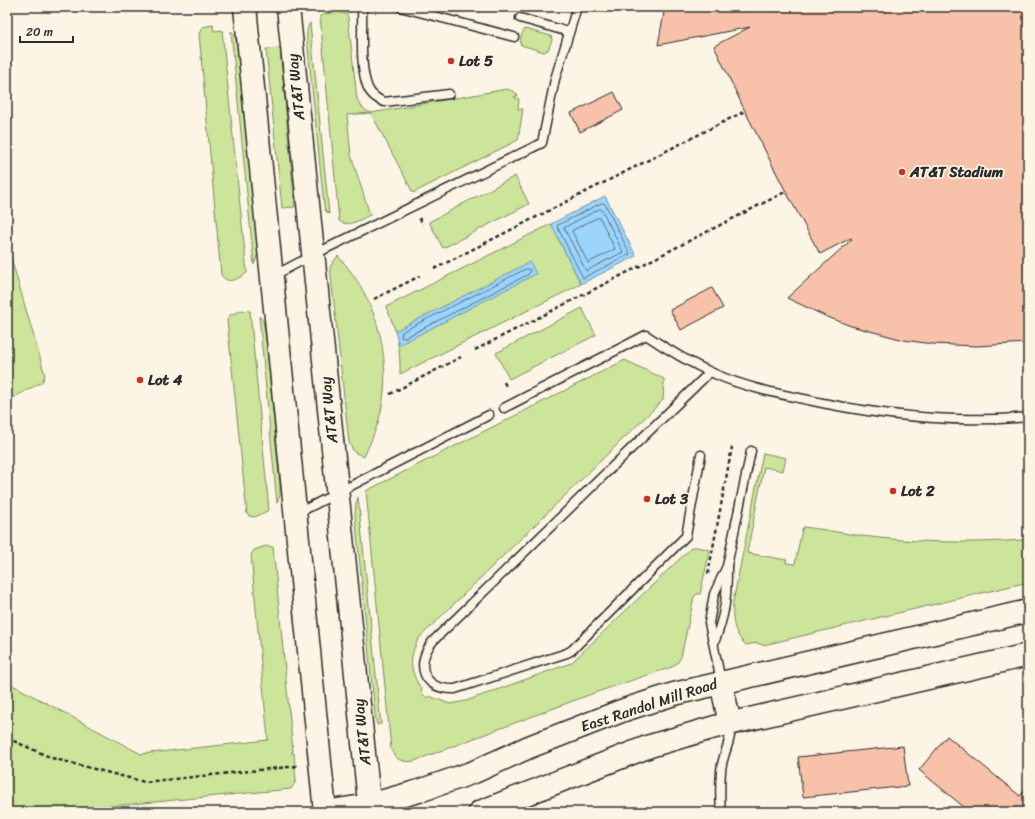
<svg xmlns="http://www.w3.org/2000/svg" width="1035" height="819" viewBox="0 0 1035 819" font-family="Sriracha,sans-serif">
	<style>
		.green { fill: #cce59a; stroke: #7c8862 }
		.water { fill: #9cd5fc; stroke: #6f91a8 }
		.lines { fill: none; stroke-linecap: round; stroke-linejoin: round }
		.shore { stroke: #586f7f; stroke-width: 1 }
		.building { fill: #f7c2a9; stroke: #2b2b2b }
		.service-casing { stroke: #2b2b2b; stroke-width: 11 }
		.secondary-casing { stroke: #2b2b2b; stroke-width: 25 }
		.path { stroke: #2b2b2b; stroke-width: 2.5; stroke-dasharray: 4 3; stroke-linecap: butt }
		.service { stroke: #fcf5e5; stroke-width: 8 }
		.secondary { stroke: #fcf5e5; stroke-width: 22 }
		.poi-dot { fill: #c8321e; stroke: #fcf5e5; stroke-width: 1.5 }
		.labels { text-anchor: middle; stroke-width: 3.5; stroke-linejoin: round; paint-order: stroke }
		.poi-label { font-size: 15px; font-weight: bold; fill: #2b2b2b; stroke: #fcf5e5; text-anchor: start }
		.street-label { font-size: 15px; fill: #2b2b2b; stroke: #fcf5e5 }
	</style>
	<rect width="100%" height="100%" fill="#fcf5e5"/>
	<filter id="ink" filterUnits="userSpaceOnUse"><feTurbulence type="fractalNoise" baseFrequency=".025" numOctaves="2"/><feDisplacementMap in="SourceGraphic" scale="8" xChannelSelector="R" yChannelSelector="G"/><feConvolveMatrix kernelMatrix="1 2 1 2 8 2 1 2 1" color-interpolation-filters="sRGB"/></filter>
	<g filter="url(#ink)">
		<g class="green">
			<path d="M 338,12 L 346,14 L 348,17 L 357,99 C 360,106 364,110 371,113 L 507,89 L 515,92 L 518,96 L 515,96 L 515,98 L 519,99 L 518,109 L 523,109 L 518,140 L 413,193 L 371,113 L 347,115 L 351,155 L 370,215 C 361,219 349,228 339,221 L 320,16 L 325,14 Z"/>
			<path d="M 310,23 L 329,214 L 325,210 L 324,206 L 308,49 C 307,40 305,31 310,23 Z"/>
			<path d="M 213,25 L 214,31 L 222,30 L 247,273 C 239,278 228,286 221,275 L 199,34 L 202,27 Z"/>
			<path d="M 525,29 L 551,36 L 552,40 L 548,50 L 544,52 L 521,45 C 519,41 522,32 525,29 Z"/>
			<path d="M 231,31 L 235,36 L 237,43 L 258,253 L 254,265 Z"/>
			<path d="M 280,48 L 295,207 L 282,208 L 266,49 Z"/>
			<path d="M 515,176 L 529,204 L 443,248 L 429,222 Z"/>
			<path d="M 551,224 L 581,284 L 400,374 C 401,350 396,328 386,307 Z"/>
			<path d="M 7,244 L 45,375 L 42,382 L 7,401 Z"/>
			<path d="M 338,256 C 379,300 395,365 378,423 C 374,434 369,446 364,457 L 354,452 L 349,443 L 330,267 L 334,261 Z"/>
			<path d="M 582,308 L 596,335 L 509,379 L 496,353 Z"/>
			<path d="M 242,310 L 250,311 L 269,510 L 255,517 L 249,516 L 247,514 L 227,320 L 230,315 Z"/>
			<path d="M 259,316 L 263,321 L 266,338 L 280,486 L 280,495 L 277,503 Z"/>
			<path d="M 625,360 L 664,379 L 663,400 L 420,637 C 408,656 409,671 422,690 L 421,692 L 427,698 L 429,696 L 450,704 L 466,701 L 571,663 L 692,547 L 697,547 L 710,550 L 700,594 L 697,594 L 694,597 L 681,657 L 678,662 L 672,667 L 594,693 L 414,761 C 403,763 395,760 391,749 L 366,491 Z"/>
			<path d="M 763,453 L 786,458 L 783,471 L 764,467 L 747,553 L 787,560 L 786,563 L 795,564 L 802,529 L 804,527 C 830,530 855,536 880,538 C 928,543 976,543 1024,540 L 1025,543 L 1028,542 L 1028,582 L 768,644 L 763,645 L 757,643 L 746,645 C 733,633 732,619 733,602 Z"/>
			<path d="M 358,497 L 381,724 L 377,725 L 375,715 L 355,515 L 356,503 Z"/>
			<path d="M 266,546 L 273,547 L 293,751 L 291,753 L 294,753 L 296,781 L 291,789 L 48,812 L 7,812 L 7,682 L 141,754 L 268,740 L 251,555 L 254,550 Z"/>
		</g>
		<g class="water">
			<path d="M 605,196 L 636,256 L 581,284 L 551,224 Z"/>
			<path d="M 530,262 L 536,274 L 399,345 L 395,331 Z"/>
		</g>
		<g class="lines">
			<g class="shore">
				<path d="M 602,203 L 605,204 L 630,254 L 583,278 L 557,226 Z"/>
				<path d="M 600,209 L 602,210 L 623,252 L 586,271 L 564,228 Z"/>
				<path d="M 597,218 L 600,218 L 615,249 L 588,263 L 572,231 Z"/>
				<path d="M 526,269 L 529,269 L 530,271 L 529,274 L 404,338 L 401,337 L 402,332 Z"/>
			</g>
		</g>
		<g class="building">
			<path d="M 665,7 L 1028,7 L 1028,343 L 976,346 L 932,344 L 904,340 L 851,326 L 825,316 L 787,298 L 852,239 L 851,238 L 820,254 L 783,186 L 745,111 L 714,46 L 750,27 L 658,45 Z"/>
			<path d="M 614,92 L 623,110 L 580,132 L 571,113 Z"/>
			<path d="M 712,288 L 723,308 L 681,330 L 670,310 Z"/>
			<path d="M 947,736 L 1020,796 L 1028,786 L 1028,812 L 970,812 L 919,770 Z"/>
			<path d="M 903,746 L 908,786 L 803,797 L 798,757 Z"/>
		</g>
		<g class="lines">
			<g class="service-casing">
				<g id="service">
					<path d="M 362,7 C 363,30 359,67 368,88 C 371,95 377,99 384,102 L 449,94"/>
					<path d="M 400,7 L 514,37"/>
					<path d="M 520,18 L 569,32"/>
					<path d="M 273,276 L 313,255 L 542,143 L 555,79 L 577,7"/>
					<path d="M 504,408 L 646,335 C 668,350 690,363 715,374 C 742,386 770,392 799,398 C 874,415 951,424 1028,417"/>
					<path d="M 701,455 L 686,536 L 572,650 L 567,653 L 455,689 C 423,690 414,665 433,641 L 710,372"/>
					<path d="M 298,513 L 489,415"/>
					<path d="M 714,643 C 725,615 727,598 727,568"/>
					<path d="M 721,681 L 709,623 L 714,594 L 727,566 L 751,451"/>
					<path d="M 721,812 C 720,799 720,784 721,771 C 722,755 733,739 730,725"/>
				</g>
			</g>
			<g class="secondary-casing">
				<g id="secondary">
					<path d="M 245,7 L 325,812 L 369,805 L 419,791 L 474,772 L 529,747 L 624,710 L 674,694 L 1028,611"/>
					<path d="M 288,7 L 370,812"/>
					<path d="M 721,682 L 730,724"/>
					<path d="M 480,812 L 650,746 L 715,727 L 1028,655"/>
				</g>
			</g>
			<g class="path">
				<path d="M 419,218 L 423,224"/>
				<path d="M 434,269 L 745,111"/>
				<path d="M 374,299 L 420,276"/>
				<path d="M 475,350 L 787,191"/>
				<path d="M 504,382 L 506,386"/>
				<path d="M 390,394 L 461,357"/>
				<path d="M 708,574 L 732,447"/>
				<path d="M 7,738 L 52,758 L 145,782 L 297,766"/>
			</g>
			<use href="#service" class="service"/>
			<use href="#secondary" class="secondary"/>
		</g>
	</g>
	<g class="poi-dot">
		<circle cx="451" cy="61" r="4"/>
		<circle cx="902" cy="172" r="4"/>
		<circle cx="140" cy="380" r="4"/>
		<circle cx="893" cy="491" r="4"/>
		<circle cx="647" cy="499" r="4"/>
	</g>
	<g class="labels">
		<g class="poi-label">
			<text x="459" y="66">Lot 5</text>
			<text x="910" y="177">AT&amp;T Stadium</text>
			<text x="148" y="385">Lot 4</text>
			<text x="901" y="496">Lot 2</text>
			<text x="655" y="504">Lot 3</text>
		</g>
		<g class="street-label">
			<text transform="translate(296 87) rotate(-96)" y="5">AT&amp;T Way</text>
			<text transform="translate(329 410) rotate(-96)" y="5">AT&amp;T Way</text>
			<text transform="translate(649 705) rotate(-18)" y="5">East Randol Mill Road</text>
			<text transform="translate(362 732) rotate(-96)" y="5">AT&amp;T Way</text>
		</g>
	</g>
	<rect width="1035" height="819" fill="none" stroke="#fcf5e5" stroke-width="24"/>
	<rect x="12" y="12" width="1011" height="795" fill="none" stroke="#2b2b2b" stroke-width="1.5" filter="url(#ink)"/>
	<path d="M20 36v6h53v-6" fill="none" stroke="#2b2b2b" stroke-width="2"/>
	<text x="26" y="36" font-size="12" fill="#2b2b2b" stroke="#fcf5e5" stroke-width="3" paint-order="stroke">20 m</text>
</svg>
